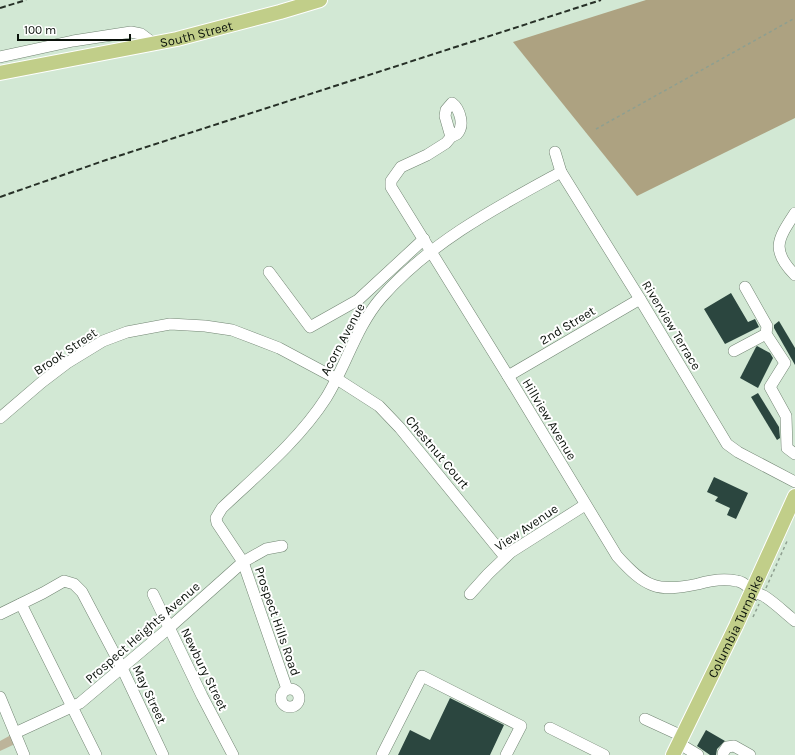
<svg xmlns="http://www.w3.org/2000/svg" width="795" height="755" viewBox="0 0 795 755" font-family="Karla,sans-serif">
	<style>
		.green { fill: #bdb49a }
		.forest { fill: #ada281 }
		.building { fill: #2b463f }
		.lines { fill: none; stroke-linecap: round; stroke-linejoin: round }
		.minor-casing { stroke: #728573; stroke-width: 12 }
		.major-casing { stroke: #fff; stroke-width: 16 }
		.path { stroke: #8e9f90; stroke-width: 1.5; stroke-dasharray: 3 3; stroke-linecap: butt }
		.minor { stroke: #fff; stroke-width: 11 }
		.major { stroke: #c1ce89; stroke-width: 14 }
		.rail { stroke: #273027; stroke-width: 2; stroke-dasharray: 6 3; stroke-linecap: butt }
		.labels { text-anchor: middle; stroke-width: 4; stroke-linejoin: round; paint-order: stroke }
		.street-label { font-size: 13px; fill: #0a110a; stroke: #fff }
	</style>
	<rect width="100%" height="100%" fill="#d2e8d4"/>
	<path class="green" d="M 11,735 L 15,744 L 0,751 L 0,741 Z"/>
	<path class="forest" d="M 646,0 L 795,0 L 795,118 L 637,196 L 513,42 Z"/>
	<g class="building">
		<path d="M 731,293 L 748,322 L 755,319 L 759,327 L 725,344 L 704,309 Z"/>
		<path d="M 779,321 L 795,348 L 795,365 L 774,328 L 774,325 Z"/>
		<path d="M 757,346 L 770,353 L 773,358 L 758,388 L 740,378 L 756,347 Z"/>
		<path d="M 758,393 L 779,427 L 780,438 L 777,440 L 751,397 Z"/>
		<path d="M 714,477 L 748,493 L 736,519 L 727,515 L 730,508 L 715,501 L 718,497 L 707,492 Z"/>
		<path d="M 450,698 L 504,725 L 490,755 L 398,755 L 410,730 L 430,740 Z"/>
		<path d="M 706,730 L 725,741 L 717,749 L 716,755 L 710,755 L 697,746 Z"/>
	</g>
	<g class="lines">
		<g class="minor-casing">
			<g id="minor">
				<path d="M 0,57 L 73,41 L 131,32 L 141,34 L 153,43"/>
				<path d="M 451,137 C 453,136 455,135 457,134 C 465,126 460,109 452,103 L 446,110 L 445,116 L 451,137 L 446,143 L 427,155 L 401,167 L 391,181 L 391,187 L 508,376 L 617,556 C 645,587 657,593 698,584 C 711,580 723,578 737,581 C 745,582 747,587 752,591 C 755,593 760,594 764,596 C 775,603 785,613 795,621"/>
				<path d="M 555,152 L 561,172 L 640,299 L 727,444 L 738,452 L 795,482"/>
				<path d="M 795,213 C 778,239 770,250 795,275"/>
				<path d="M 269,272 L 310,327 L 358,300 L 424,239"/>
				<path d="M 745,287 L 767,326 L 766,334 L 785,363 L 770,387 L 786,416 L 787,448 L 795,454"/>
				<path d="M 734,351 L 766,334"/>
				<path d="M 508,376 L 640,299"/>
				<path d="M 0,418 L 42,382 L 67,363 L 103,341 L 127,332 L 170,324 L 205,326 L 232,330 L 279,348 L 337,379 L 379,406 L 400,428 L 505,557"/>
				<path d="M 153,594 L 202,696 L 233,755"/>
				<path d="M 470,594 L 488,574 L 511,552 L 585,505"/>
				<path d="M 21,604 L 96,755"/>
				<path d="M 0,614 L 43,593 L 64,581 L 74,584 L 82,592 L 122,668 L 163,755"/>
				<circle cx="290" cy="698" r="9"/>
				<path d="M 287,689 L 243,562 L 217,523 L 216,518 L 222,508 C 258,474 299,440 326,398 C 346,366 356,327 381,298 C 430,242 497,207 561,172"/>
				<path d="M 0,697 L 24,755"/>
				<path d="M 645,719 L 682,736"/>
				<path d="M 550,728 L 604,755"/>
				<path d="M 15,733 L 80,703 L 169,628 L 243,562 L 266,549 L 282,546"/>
				<path d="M 678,743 L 698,755"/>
				<path d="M 382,755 L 422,676 L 521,726 L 506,755"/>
				<path d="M 723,755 L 723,753 L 727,747 L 734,746 L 750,755"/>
			</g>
		</g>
		<g class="major-casing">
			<g id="major">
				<path id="s1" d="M 0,73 L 177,39 L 280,12 L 320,0"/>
				<path id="s2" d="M 673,755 L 736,626 L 795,496"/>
			</g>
		</g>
		<g class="path">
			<path d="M 596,129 L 795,18"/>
			<path d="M 766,588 L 788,539"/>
			<path d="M 753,617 L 759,604"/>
		</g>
		<use href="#minor" class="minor"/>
		<use href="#major" class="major"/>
		<g class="rail">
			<path d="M 0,8 L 26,0"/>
			<path d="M 0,197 L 106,160 L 601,0"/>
		</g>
	</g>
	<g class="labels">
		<g class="street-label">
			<text dy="5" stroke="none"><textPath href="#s1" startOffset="200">South Street</textPath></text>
			<text transform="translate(567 325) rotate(-31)" y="5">2nd Street</text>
			<text transform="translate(672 325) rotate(59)" y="5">Riverview Terrace</text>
			<text transform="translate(342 339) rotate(-62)" y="5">Acorn Avenue</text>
			<text transform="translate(65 351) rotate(-34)" y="5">Brook Street</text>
			<text transform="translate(550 419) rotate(59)" y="5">Hillview Avenue</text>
			<text transform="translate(438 452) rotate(50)" y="5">Chestnut Court</text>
			<text transform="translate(526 527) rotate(-34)" y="5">View Avenue</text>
			<text transform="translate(278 621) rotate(71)" y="5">Prospect Hills Road</text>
			<text dy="5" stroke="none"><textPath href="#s2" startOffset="143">Columbia Turnpike</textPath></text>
			<text transform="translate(142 632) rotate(-41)" y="5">Prospect Heights Avenue</text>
			<text transform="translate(205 669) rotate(64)" y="5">Newbury Street</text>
			<text transform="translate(150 694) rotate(65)" y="5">May Street</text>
		</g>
	</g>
	<path d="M18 34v6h112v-6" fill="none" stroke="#0a110a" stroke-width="2"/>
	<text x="24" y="34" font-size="12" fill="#0a110a" stroke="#ffffff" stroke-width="3" paint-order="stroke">100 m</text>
</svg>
